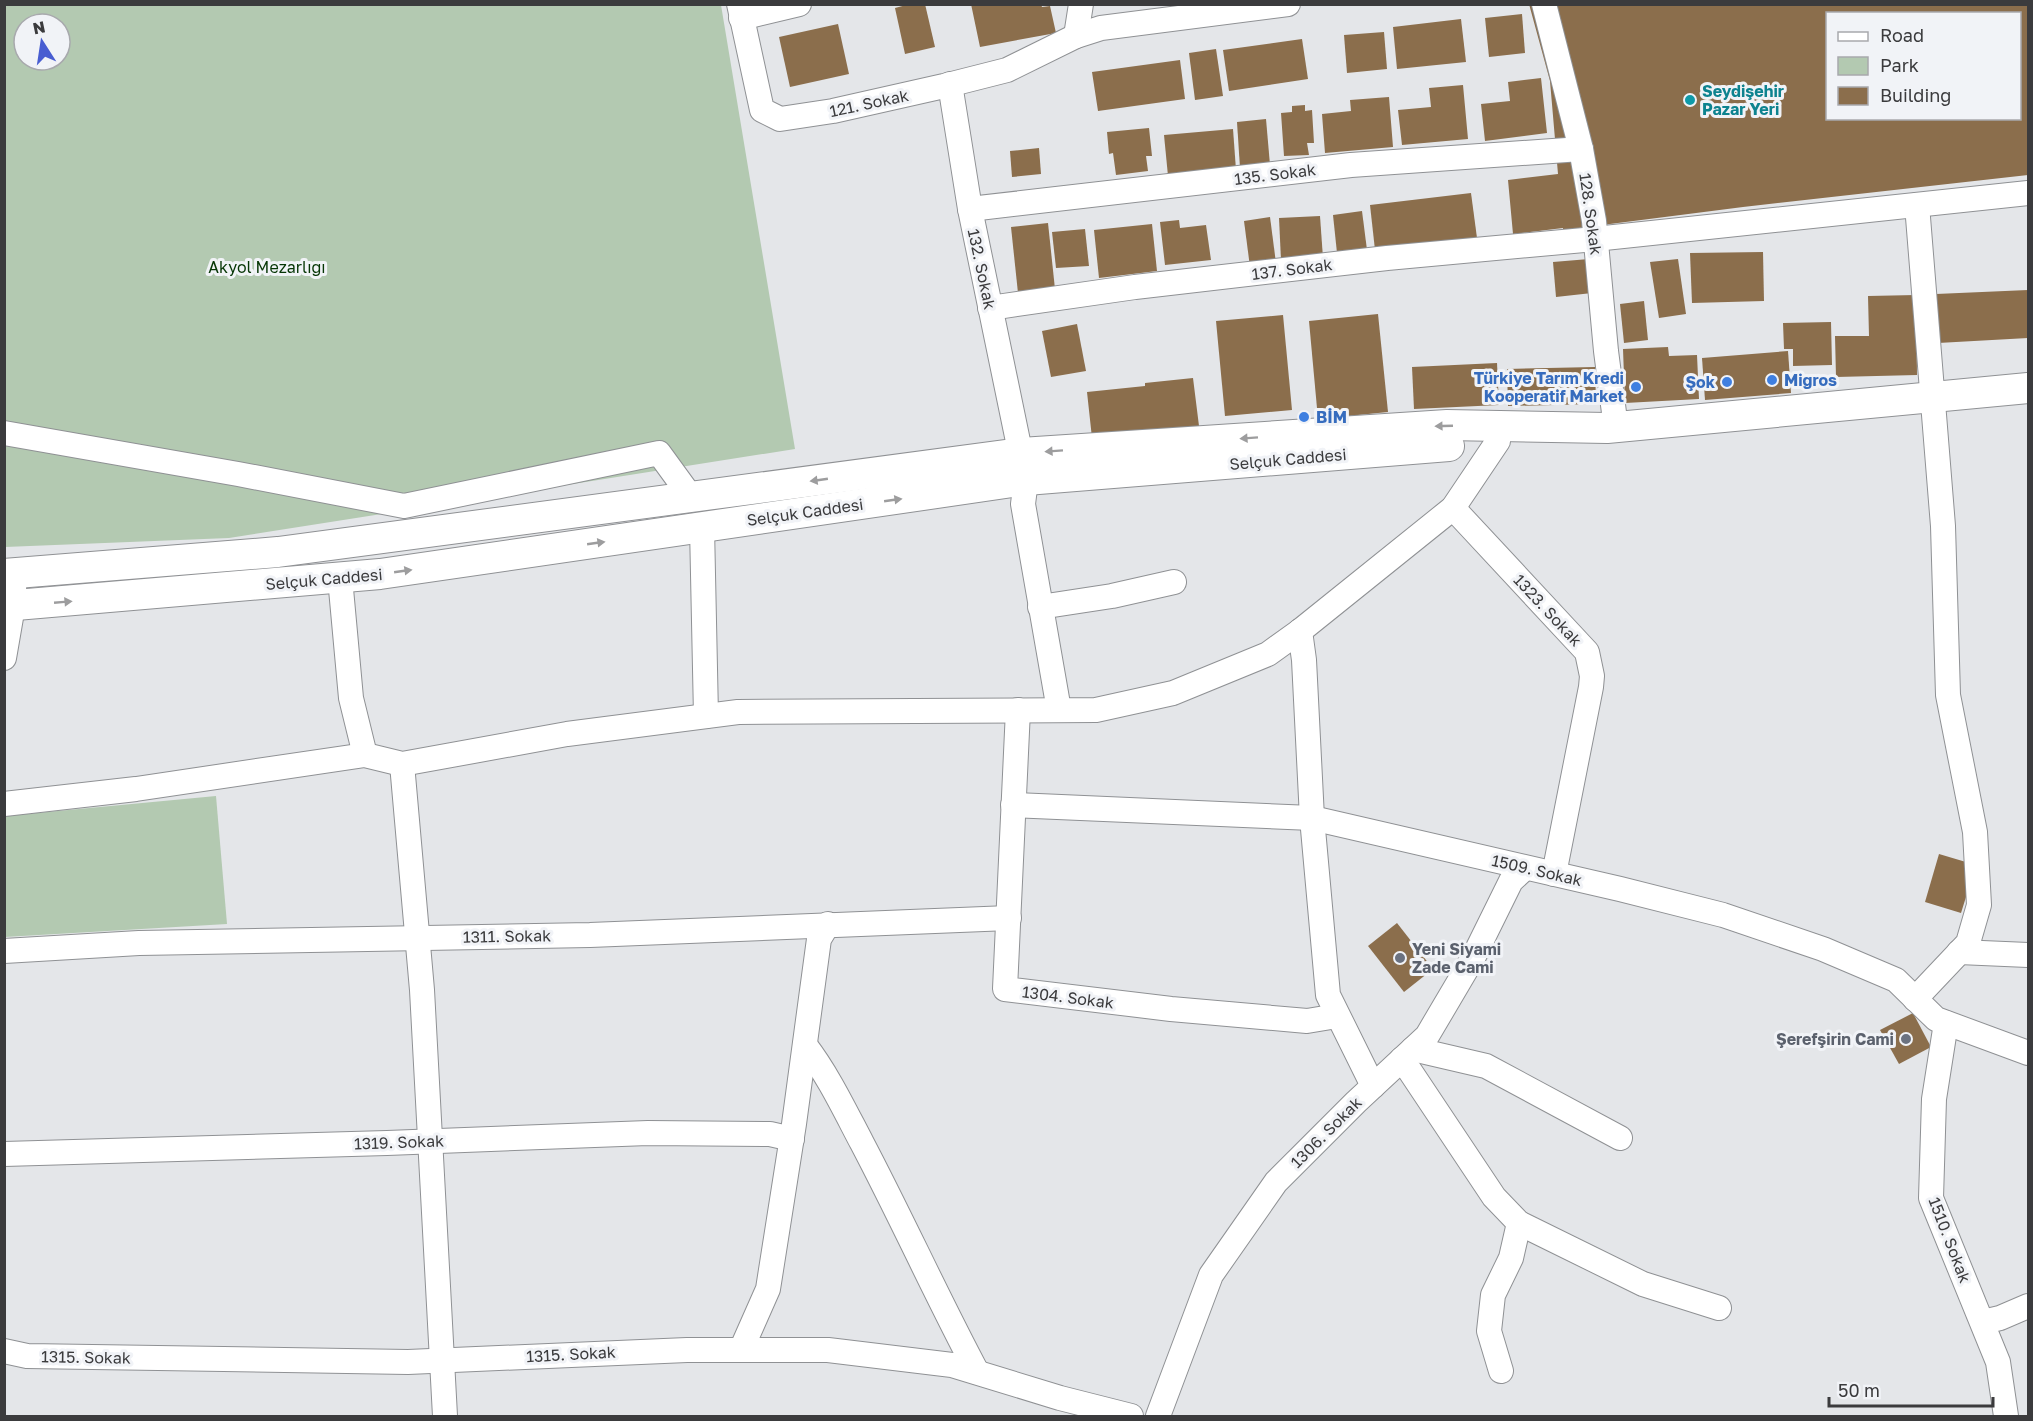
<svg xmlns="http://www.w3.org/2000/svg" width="2033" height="1421" viewBox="0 0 2033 1421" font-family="'Golos Text',sans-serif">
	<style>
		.green { fill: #b3c9b1; fill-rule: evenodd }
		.building { fill: #8b6e4c; fill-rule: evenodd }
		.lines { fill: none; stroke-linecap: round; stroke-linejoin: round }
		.minor-casing { stroke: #8f9194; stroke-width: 26 }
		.major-casing { stroke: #8f9194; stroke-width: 32 }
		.minor { stroke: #fff; stroke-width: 24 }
		.major { stroke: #fff; stroke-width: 30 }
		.oneway { fill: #9d9d9e }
		.culture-dot { fill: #0f9aa8; stroke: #f1f3f7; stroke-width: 2 }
		.shop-dot { fill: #3f7fe0; stroke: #f1f3f7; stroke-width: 2 }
		.worship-dot { fill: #6b7280; stroke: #f1f3f7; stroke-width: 2 }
		.labels { text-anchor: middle; stroke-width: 6; stroke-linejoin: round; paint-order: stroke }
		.culture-label { font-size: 16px; font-weight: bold; fill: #0d838f; stroke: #f1f3f7; text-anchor: start }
		.street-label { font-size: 16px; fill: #3b3b3d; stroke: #f1f3f7 }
		.park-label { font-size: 16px; fill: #063605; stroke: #f1f3f7 }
		.shop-label { font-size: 16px; font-weight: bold; fill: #366cbe; stroke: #f1f3f7; text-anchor: end }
		.worship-label { font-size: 16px; font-weight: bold; fill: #5b616d; stroke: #f1f3f7; text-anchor: start }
	</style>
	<rect width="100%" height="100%" fill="#e4e6e9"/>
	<g class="green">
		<path d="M 4,5 L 721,5 L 795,449 L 229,538 L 5,547 ZM 24,24 L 60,24 L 60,60 L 24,60 Z"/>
		<path d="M 216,796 L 227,924 L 5,937 L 5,816 Z"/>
	</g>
	<g class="building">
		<path d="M 910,4 L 925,4 L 935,47 L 905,54 L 895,8 Z"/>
		<path d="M 971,4 L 1041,4 L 1042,7 L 1050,6 L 1056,33 L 980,47 Z"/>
		<path d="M 1529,4 L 2028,4 L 2028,175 L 1743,207 L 1563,230 L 1563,228 L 1513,234 L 1508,180 L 1558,174 L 1550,81 ZM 1828,14 L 2020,14 L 2020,118 L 1828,118 Z"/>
		<path d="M 1522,14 L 1525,53 L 1489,57 L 1485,18 Z"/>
		<path d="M 1461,19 L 1466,62 L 1397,69 L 1393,27 Z"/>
		<path d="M 838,24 L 849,74 L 790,87 L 779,37 Z"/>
		<path d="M 1384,32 L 1387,69 L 1347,73 L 1344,35 Z"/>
		<path d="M 1302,39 L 1308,79 L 1229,91 L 1223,50 Z"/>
		<path d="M 1216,49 L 1223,96 L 1195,100 L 1189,53 Z"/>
		<path d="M 1180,60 L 1185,99 L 1098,111 L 1092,72 Z"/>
		<path d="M 1541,78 L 1547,133 L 1485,141 L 1481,104 L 1510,101 L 1508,82 Z"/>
		<path d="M 1463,85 L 1468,139 L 1402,145 L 1398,110 L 1431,107 L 1429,88 Z"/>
		<path d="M 1389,97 L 1393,147 L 1325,153 L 1322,114 L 1351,111 L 1350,100 Z"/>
		<path d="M 1305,105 L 1305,111 L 1312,110 L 1314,143 L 1307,143 L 1309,155 L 1284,156 L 1281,113 L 1292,112 L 1292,106 Z"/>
		<path d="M 1266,119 L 1270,165 L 1240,168 L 1237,122 Z"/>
		<path d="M 1149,128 L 1152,156 L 1146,156 L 1148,171 L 1116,175 L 1113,153 L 1109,154 L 1107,132 Z"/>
		<path d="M 1233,129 L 1236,170 L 1168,176 L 1164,135 Z"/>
		<path d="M 1039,148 L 1041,174 L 1012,177 L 1010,151 Z"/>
		<path d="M 1471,193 L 1477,238 L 1375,250 L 1370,205 Z"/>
		<path d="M 1362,211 L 1367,250 L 1337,253 L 1333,215 Z"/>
		<path d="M 1320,216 L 1323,258 L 1281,260 L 1279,218 Z"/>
		<path d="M 1270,217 L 1276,263 L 1250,267 L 1244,221 Z"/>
		<path d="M 1179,220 L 1180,228 L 1206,225 L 1211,260 L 1165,265 L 1160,222 Z"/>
		<path d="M 1048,223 L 1055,289 L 1018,293 L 1011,227 Z"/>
		<path d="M 1152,224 L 1157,271 L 1099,278 L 1094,230 Z"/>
		<path d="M 1085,229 L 1089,266 L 1056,268 L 1052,232 Z"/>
		<path d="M 1763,252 L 1764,301 L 1692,303 L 1690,253 Z"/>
		<path d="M 1589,259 L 1592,293 L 1556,297 L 1553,262 Z"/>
		<path d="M 1678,259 L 1686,314 L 1659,318 L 1650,262 Z"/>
		<path d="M 2028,290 L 2028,338 L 1938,343 L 1936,294 Z"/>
		<path d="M 1916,295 L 1917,375 L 1836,377 L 1835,336 L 1869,336 L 1868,296 Z"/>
		<path d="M 1644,301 L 1648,340 L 1624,343 L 1620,304 Z"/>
		<path d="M 1378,314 L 1388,412 L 1318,419 L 1309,321 Z"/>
		<path d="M 1283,315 L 1292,410 L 1225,416 L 1216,321 Z"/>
		<path d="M 1831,322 L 1832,365 L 1793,366 L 1793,349 L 1784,349 L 1783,323 Z"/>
		<path d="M 1077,324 L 1086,371 L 1051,377 L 1042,331 Z"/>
		<path d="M 1668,347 L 1669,356 L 1697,355 L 1699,399 L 1625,403 L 1623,349 Z"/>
		<path d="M 1788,351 L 1791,393 L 1705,400 L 1702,358 Z"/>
		<path d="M 1497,363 L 1499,405 L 1414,409 L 1412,367 Z"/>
		<path d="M 1595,367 L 1596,404 L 1508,406 L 1507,369 Z"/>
		<path d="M 1193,378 L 1199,426 L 1092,438 L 1087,392 L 1145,386 L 1145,383 Z"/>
		<path d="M 1939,854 L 1976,865 L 1961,913 L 1925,902 Z"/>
		<path d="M 1397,923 L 1433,969 L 1404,992 L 1368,946 Z"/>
		<path d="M 1913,1013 L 1931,1047 L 1899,1064 L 1880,1030 Z"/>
	</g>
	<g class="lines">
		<g class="minor-casing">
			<g id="minor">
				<path d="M 739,4 L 762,110 L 780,119 L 833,111 L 944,86 L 1007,70 L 1076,36 L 1101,28 L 1288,4"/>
				<path d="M 1544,4 L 1581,149 L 1594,221 L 1606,351 L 1616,428"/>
				<path d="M 741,18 L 799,4"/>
				<path d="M 1076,36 L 1081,4"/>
				<path d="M 950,84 L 970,209 L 1026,480 L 1023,504 L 1059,710"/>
				<path d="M 970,209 L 1351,165 L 1581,149"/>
				<path d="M 990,308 L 1135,287 L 1387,258 L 1595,239 L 2028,193"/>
				<path d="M 4,433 L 238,474 L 404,506 L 659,453 L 691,497"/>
				<path d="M 1453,508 L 1587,652 L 1592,676 L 1591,687 L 1554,874"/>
				<path d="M 702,527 L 706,716"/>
				<path d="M 340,578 L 351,698 L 365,755"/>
				<path d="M 1040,607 L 1112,596 L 1174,582"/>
				<path d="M 1300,631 L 1304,660 L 1312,818 L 1328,995 L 1373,1086"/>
				<path d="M 4,658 L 13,606 L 15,573"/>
				<path d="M 1018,710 L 1005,989 L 1171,1009 L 1307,1021 L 1337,1016"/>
				<path d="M 402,764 L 422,990 L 445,1416"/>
				<path d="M 4,804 L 136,789 L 365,755 L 402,764 L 567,734 L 738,712 L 1096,710 L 1173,693 L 1268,654 L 1300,631 L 1453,508 L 1498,441"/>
				<path d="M 1013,805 L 1312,818 L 1620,889 L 1723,915 L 1823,949 L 1896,980 L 1936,1019 L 2028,1053"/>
				<path d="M 4,951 L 139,943 L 590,935 L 1009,918"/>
				<path d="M 1959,952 L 2028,955"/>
				<path d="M 1915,999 L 1968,943 L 1979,905 L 1975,832 L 1948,695 L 1943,526 L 1917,205"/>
				<path d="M 1946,1023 L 1934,1099 L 1931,1198 L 1998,1362 L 2006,1416"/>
				<path d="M 805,1045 C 828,1075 844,1109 862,1143 C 902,1219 937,1297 977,1372"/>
				<path d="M 1413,1049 L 1486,1066 L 1620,1138"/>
				<path d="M 1402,1059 L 1494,1197 L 1519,1223 L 1643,1284 L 1719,1308"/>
				<path d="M 4,1154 L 387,1143 L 648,1133 L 770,1134 L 792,1139"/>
				<path d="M 1983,1322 L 2000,1318 L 2028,1306"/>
				<path d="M 741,1350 L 768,1289 L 794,1124 L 819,939 L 828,924"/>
				<path d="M 4,1351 L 27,1356 L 408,1362 L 687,1350 L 828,1350 L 952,1365 L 1060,1398 L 1131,1416"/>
				<path d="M 1501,1371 L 1489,1331 L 1493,1295 L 1511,1258 L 1519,1223"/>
				<path d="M 1158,1416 L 1211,1275 L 1276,1182 L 1356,1102 L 1427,1036 L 1473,958 L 1511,881 L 1525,868"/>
			</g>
		</g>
		<g class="major-casing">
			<g id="major">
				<path d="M 4,574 L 278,552 L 1021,453 L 1447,425 L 1607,428 L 2028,388"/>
				<path d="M 4,606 L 380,574 L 1026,480 L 1449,446"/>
			</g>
		</g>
		<use href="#minor" class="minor"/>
		<use href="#major" class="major"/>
	</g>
	<defs><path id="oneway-solid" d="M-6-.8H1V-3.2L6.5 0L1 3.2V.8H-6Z" transform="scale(1.5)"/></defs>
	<g class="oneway">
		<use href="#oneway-solid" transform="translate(1444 426) rotate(178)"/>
		<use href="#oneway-solid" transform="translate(1249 438) rotate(176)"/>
		<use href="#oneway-solid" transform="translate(1054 451) rotate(176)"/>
		<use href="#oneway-solid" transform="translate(819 480) rotate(172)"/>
		<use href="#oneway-solid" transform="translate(893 500) rotate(-8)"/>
		<use href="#oneway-solid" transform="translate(596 543) rotate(-8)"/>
		<use href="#oneway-solid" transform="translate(403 571) rotate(-8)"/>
		<use href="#oneway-solid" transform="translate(63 602) rotate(-5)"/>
	</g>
	<circle class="culture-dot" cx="1690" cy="100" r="6"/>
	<g class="shop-dot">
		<circle cx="1772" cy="380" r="6"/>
		<circle cx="1727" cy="382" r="6"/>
		<circle cx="1636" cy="387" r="6"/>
		<circle cx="1304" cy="417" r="6"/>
	</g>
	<g class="worship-dot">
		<circle cx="1400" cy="958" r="6"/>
		<circle cx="1906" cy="1039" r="6"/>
	</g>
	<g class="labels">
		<g class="culture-label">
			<text x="1702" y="97">Seydişehir<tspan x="1702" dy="18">Pazar Yeri</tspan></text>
		</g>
		<g class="street-label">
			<text transform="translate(869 103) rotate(-12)" y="6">121. Sokak</text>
			<text transform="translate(1275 174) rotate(-7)" y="6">135. Sokak</text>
			<text transform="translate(1591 214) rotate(82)" y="6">128. Sokak</text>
			<text transform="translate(982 269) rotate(78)" y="6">132. Sokak</text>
			<text transform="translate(1292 269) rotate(-7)" y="6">137. Sokak</text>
			<text transform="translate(1288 459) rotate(-5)" y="6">Selçuk Caddesi</text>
			<text transform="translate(805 512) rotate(-8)" y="6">Selçuk Caddesi</text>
			<text transform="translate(324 579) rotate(-5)" y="6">Selçuk Caddesi</text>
			<text transform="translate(1548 610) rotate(47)" y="6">1323. Sokak</text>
			<text transform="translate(1537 870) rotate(13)" y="6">1509. Sokak</text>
			<text transform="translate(507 936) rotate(-1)" y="6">1311. Sokak</text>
			<text transform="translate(1068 997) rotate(7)" y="6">1304. Sokak</text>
			<text transform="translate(1326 1132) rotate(-45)" y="6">1306. Sokak</text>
			<text transform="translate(399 1142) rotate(-2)" y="6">1319. Sokak</text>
			<text transform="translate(1950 1240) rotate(69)" y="6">1510. Sokak</text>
			<text transform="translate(571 1354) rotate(-3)" y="6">1315. Sokak</text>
			<text transform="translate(86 1357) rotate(1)" y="6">1315. Sokak</text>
		</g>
		<g class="park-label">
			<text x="267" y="273">Akyol Mezarlığı</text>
		</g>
		<g class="shop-label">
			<text x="1624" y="384">Türkiye Tarım Kredi<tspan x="1624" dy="18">Kooperatif Market</tspan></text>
			<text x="1784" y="386" text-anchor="start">Migros</text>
			<text x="1715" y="388">Şok</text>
			<text x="1316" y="423" text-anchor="start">BİM</text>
		</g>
		<g class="worship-label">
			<text x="1412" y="955">Yeni Siyami<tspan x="1412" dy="18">Zade Cami</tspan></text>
			<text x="1894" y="1045" text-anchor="end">Şerefşirin Cami</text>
		</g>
	</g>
	<rect width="2033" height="1421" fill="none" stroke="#3b3b3d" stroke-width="12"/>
	<rect x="1826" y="12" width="195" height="108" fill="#f1f3f7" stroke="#a8a9ad" stroke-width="1.5"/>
	<rect x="1838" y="32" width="30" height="9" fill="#ffffff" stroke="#a8a9ad" stroke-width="1.5"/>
	<text x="1880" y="42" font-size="18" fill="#3b3b3d">Road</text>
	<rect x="1838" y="57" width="30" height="18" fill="#b3c9b1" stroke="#a8a9ad" stroke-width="1.5"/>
	<text x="1880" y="72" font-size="18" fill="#3b3b3d">Park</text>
	<rect x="1838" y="87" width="30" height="18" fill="#8b6e4c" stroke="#a8a9ad" stroke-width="1.5"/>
	<text x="1880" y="102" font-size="18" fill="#3b3b3d">Building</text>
	<g transform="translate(42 42) rotate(348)"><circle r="28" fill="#f1f3f7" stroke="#a8a9ad" stroke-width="1.5"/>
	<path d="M0-4.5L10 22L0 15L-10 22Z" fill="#485dd1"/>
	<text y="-9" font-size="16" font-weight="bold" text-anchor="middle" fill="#3b3b3d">N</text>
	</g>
	<path d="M1829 1397v9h164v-9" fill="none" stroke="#3b3b3d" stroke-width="3"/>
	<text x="1838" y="1397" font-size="18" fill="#3b3b3d" stroke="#f1f3f7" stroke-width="4.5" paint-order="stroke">50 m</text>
</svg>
